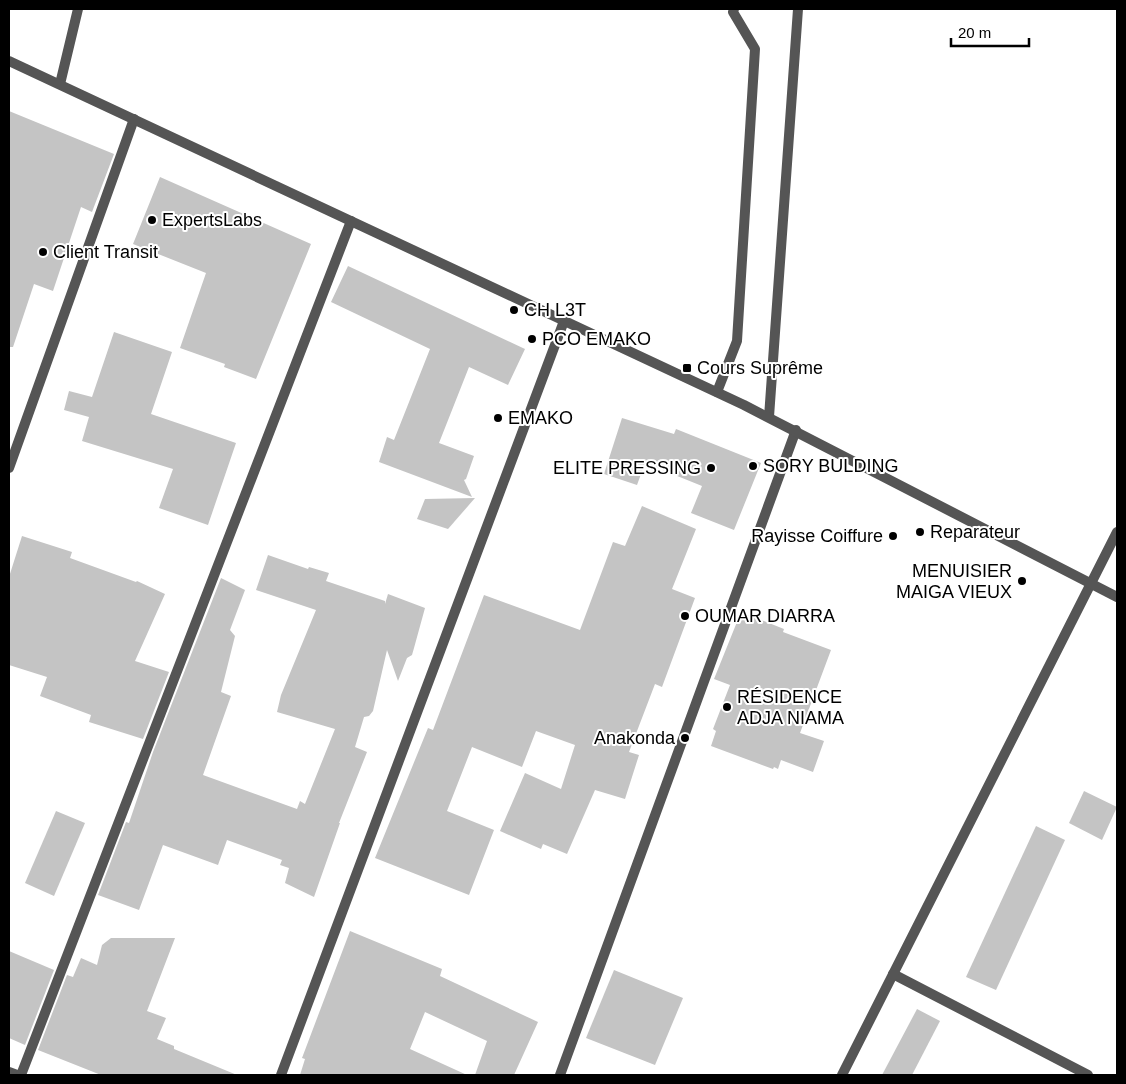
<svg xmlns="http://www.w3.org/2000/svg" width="1126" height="1084" viewBox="0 0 1126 1084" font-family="Arial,sans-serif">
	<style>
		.building { fill: #c4c4c4 }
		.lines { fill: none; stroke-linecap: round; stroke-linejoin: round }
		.service { stroke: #555; stroke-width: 10 }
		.minor { stroke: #555; stroke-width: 10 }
		.tertiary { stroke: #555; stroke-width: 10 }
		.poi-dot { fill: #000; stroke: #fff; stroke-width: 2 }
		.labels { text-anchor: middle; stroke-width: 4; stroke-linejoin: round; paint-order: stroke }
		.poi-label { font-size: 18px; fill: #000; stroke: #fff; text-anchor: start }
	</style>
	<rect width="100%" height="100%" fill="#fff"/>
	<g class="building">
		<path d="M 9,111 L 114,154 L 92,212 L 81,207 L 53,291 L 34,284 L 13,347 L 9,347 Z"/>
		<path d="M 160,177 L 311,244 L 256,379 L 224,367 L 225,364 L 180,348 L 206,273 L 133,244 Z"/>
		<path d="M 348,266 L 525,349 L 508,385 L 469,367 L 439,443 L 474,456 L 466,479 L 464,480 L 472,497 L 379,462 L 387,437 L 394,440 L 430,349 L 331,302 Z"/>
		<path d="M 114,332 L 172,352 L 151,414 L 236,443 L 208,525 L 159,508 L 173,469 L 82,441 L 89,417 L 64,410 L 69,391 L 92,397 Z"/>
		<path d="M 622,418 L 674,434 L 676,429 L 761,463 L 734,530 L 691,513 L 702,486 L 645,463 L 637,485 L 604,474 Z"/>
		<path d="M 475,498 L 448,529 L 417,519 L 425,499 Z"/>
		<path d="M 642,506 L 696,529 L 672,589 L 695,598 L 662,687 L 655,684 L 629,752 L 639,755 L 625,799 L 595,790 L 567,854 L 543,844 L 541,849 L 500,831 L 525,773 L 561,789 L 575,745 L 536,731 L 522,767 L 472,747 L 447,811 L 494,830 L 469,895 L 375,858 L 428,728 L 433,730 L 484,595 L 580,630 L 613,542 L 625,546 Z"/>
		<path d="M 22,536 L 72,552 L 70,558 L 136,582 L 137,581 L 165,594 L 135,661 L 169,672 L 143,739 L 89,722 L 91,715 L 40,696 L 47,677 L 9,665 L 9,577 Z"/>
		<path d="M 268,555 L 308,569 L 309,567 L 329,573 L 326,581 L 385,601 L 385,604 L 388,594 L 425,608 L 414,648 L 412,655 L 407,658 L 398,681 L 387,650 L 373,711 L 369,716 L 364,717 L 355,747 L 367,752 L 339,823 L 340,823 L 314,897 L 285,883 L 289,868 L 280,865 L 282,860 L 227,840 L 218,865 L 163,845 L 139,910 L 98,895 L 126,822 L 129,823 L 153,752 L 221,578 L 245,590 L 230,630 L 235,636 L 221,692 L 231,696 L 203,775 L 297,809 L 300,801 L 305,804 L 335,729 L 277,712 L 281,695 L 316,610 L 256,590 Z"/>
		<path d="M 741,612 L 784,629 L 783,632 L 831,650 L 800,733 L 824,741 L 813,772 L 781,760 L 778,769 L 774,767 L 773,769 L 711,746 L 716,731 L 713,729 L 730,685 L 714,679 Z"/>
		<path d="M 1084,791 L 1117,807 L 1102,840 L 1069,823 Z"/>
		<path d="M 56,811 L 85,823 L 54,896 L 25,883 Z"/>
		<path d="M 1036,826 L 1065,840 L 996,990 L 966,977 Z"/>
		<path d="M 350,931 L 442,969 L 440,976 L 538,1022 L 514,1075 L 475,1075 L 487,1041 L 425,1012 L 410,1049 L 467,1075 L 300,1075 L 305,1059 L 302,1058 Z"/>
		<path d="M 111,938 L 175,938 L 147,1011 L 166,1018 L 157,1039 L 174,1046 L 174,1049 L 237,1075 L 101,1075 L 38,1050 L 67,975 L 73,977 L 81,958 L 97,965 L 102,945 Z"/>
		<path d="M 9,951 L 54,970 L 25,1045 L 9,1038 Z"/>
		<path d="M 614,970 L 683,998 L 655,1065 L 586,1038 Z"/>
		<path d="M 917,1009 L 940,1021 L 912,1075 L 882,1075 Z"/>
	</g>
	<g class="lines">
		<g class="service">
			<path d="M 60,84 L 78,9"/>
			<path d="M 717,392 L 737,341 L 755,49 L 733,12 L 734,9"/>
		</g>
		<g class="minor">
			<path d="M 769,417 L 798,9"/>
			<path d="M 9,468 L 134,119"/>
			<path d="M 893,974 L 1088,1075"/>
			<path d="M 9,1072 L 17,1075"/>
			<path d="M 21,1075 L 351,221"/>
			<path d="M 281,1075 L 564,321"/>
			<path d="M 560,1075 L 796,430"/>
			<path d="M 842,1075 L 1117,532"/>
		</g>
		<path class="tertiary" d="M 9,61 L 744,405 L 1117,597"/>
	</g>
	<g class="poi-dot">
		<circle cx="152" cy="220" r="5"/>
		<circle cx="43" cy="252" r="5"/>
		<circle cx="514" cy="310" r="5"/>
		<circle cx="532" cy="339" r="5"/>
		<rect x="682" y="363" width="10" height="10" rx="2.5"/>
		<circle cx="498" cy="418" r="5"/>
		<circle cx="753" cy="466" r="5"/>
		<circle cx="711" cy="468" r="5"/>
		<circle cx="920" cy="532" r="5"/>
		<circle cx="893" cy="536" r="5"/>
		<circle cx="1022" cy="581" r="5"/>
		<circle cx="685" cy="616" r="5"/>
		<circle cx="727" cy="707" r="5"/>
		<circle cx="685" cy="738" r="5"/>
	</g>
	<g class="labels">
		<g class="poi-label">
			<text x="162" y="226">ExpertsLabs</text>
			<text x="53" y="258">Client Transit</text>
			<text x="524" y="316">CH L3T</text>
			<text x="542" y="345">PCO EMAKO</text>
			<text x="697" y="374">Cours Suprême</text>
			<text x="508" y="424">EMAKO</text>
			<text x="763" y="472">SORY BULDING</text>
			<text x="701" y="474" text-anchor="end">ELITE PRESSING</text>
			<text x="930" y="538">Reparateur</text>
			<text x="883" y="542" text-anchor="end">Rayisse Coiffure</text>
			<text x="1012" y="577" text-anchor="end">MENUISIER<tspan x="1012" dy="21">MAIGA VIEUX</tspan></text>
			<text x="695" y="622">OUMAR DIARRA</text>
			<text x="737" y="703">RÉSIDENCE<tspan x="737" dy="21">ADJA NIAMA</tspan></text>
			<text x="675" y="744" text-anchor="end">Anakonda</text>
		</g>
	</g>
	<rect width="1126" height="1084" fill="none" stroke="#000000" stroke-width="20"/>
	<path d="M951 38v8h78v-8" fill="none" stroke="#000000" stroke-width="2.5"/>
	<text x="958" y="38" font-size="15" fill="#000000" stroke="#ffffff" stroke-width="4" paint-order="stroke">20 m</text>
</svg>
